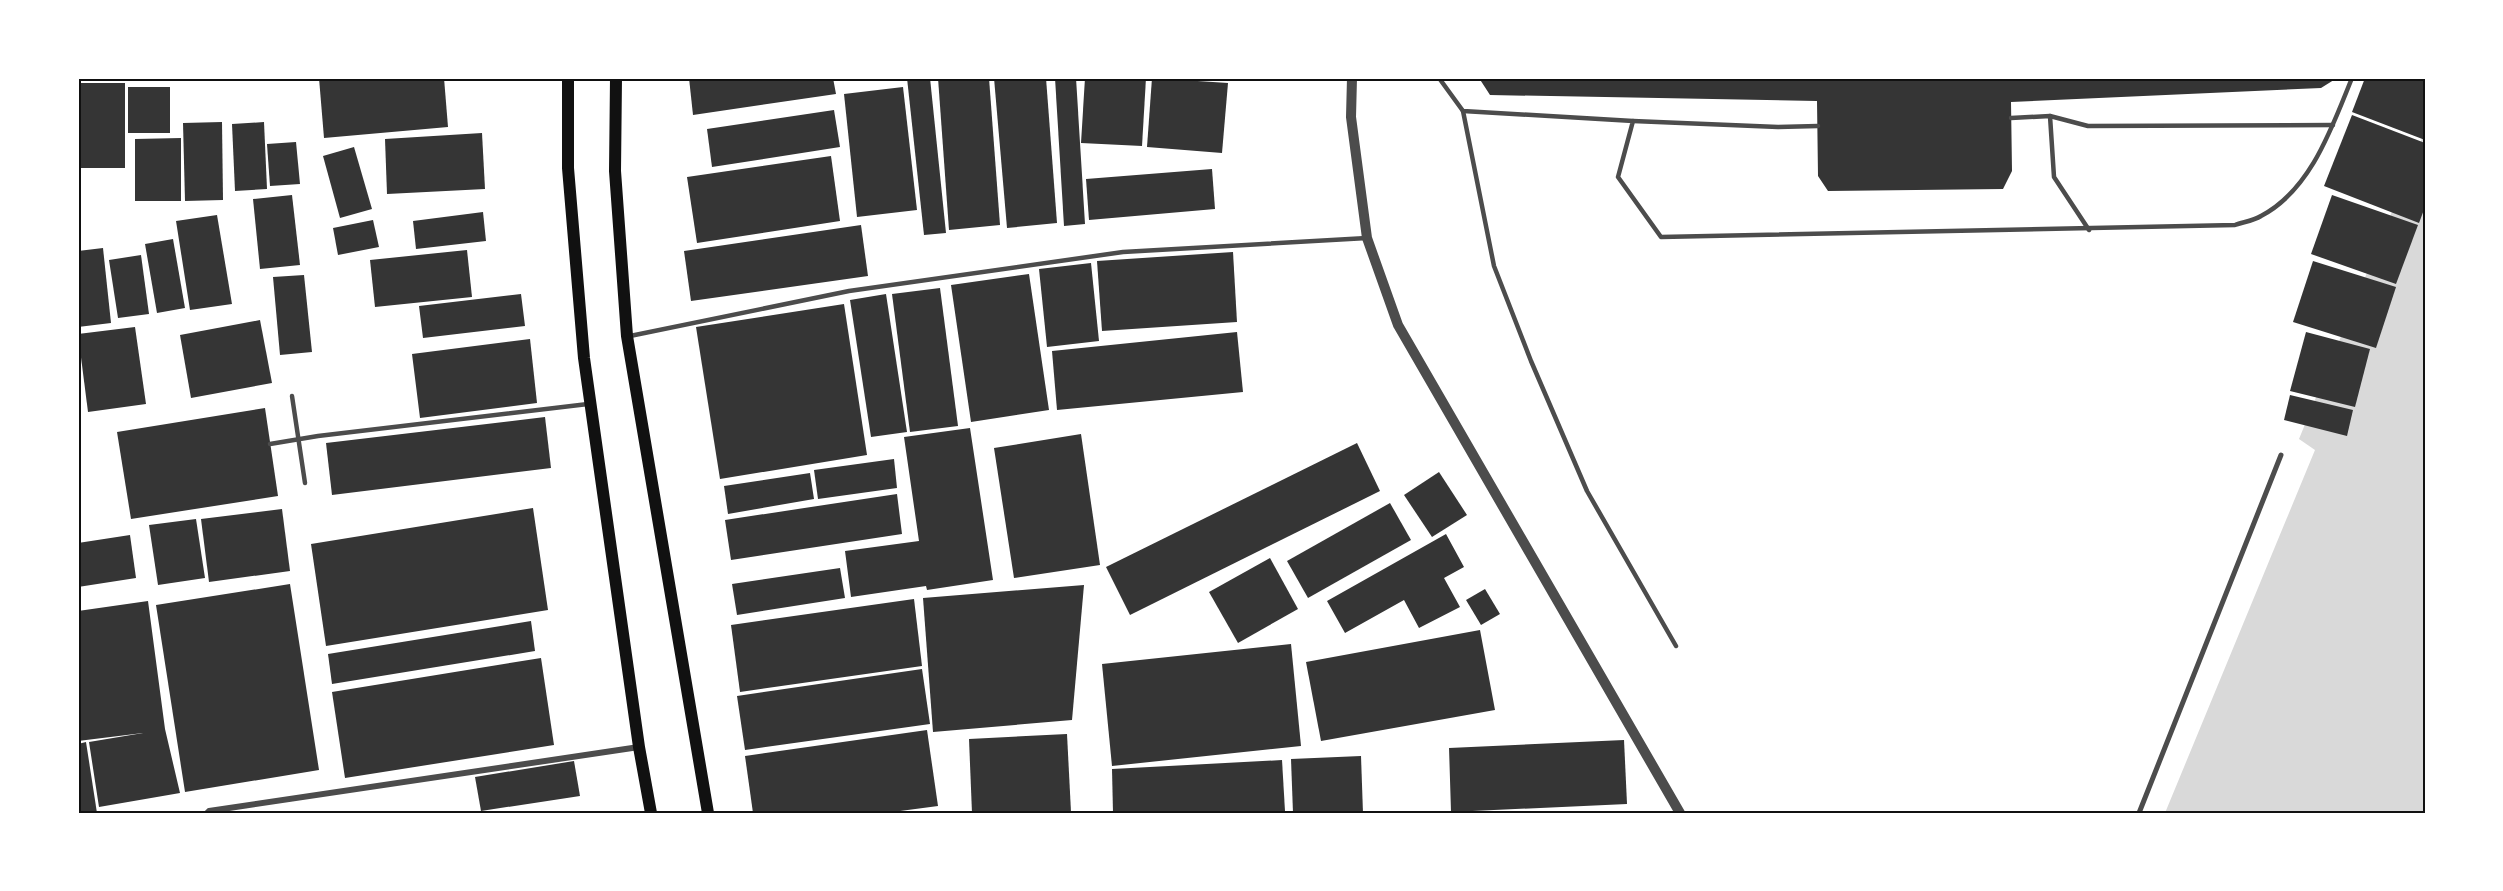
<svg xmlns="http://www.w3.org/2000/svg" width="2503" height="891" viewBox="0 0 2503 891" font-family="'Roboto Condensed',sans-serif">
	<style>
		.water { fill: #d9d9d9 }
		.building { fill: #353535 }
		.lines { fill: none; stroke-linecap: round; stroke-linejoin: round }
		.service { stroke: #4c4c4c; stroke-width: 4.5 }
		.pedestrian { stroke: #4c4c4c; stroke-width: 5 }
		.minor { stroke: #4c4c4c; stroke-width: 6 }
		.tertiary { stroke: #4c4c4c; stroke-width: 10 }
		.secondary { stroke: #111; stroke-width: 12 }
		.neatline { fill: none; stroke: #111; stroke-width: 2 }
	</style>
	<rect width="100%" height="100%" fill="#fff"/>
	<path class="water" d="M 2425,131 L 2425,813 L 2165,813 L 2315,450 L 2299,439 Z"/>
	<g class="building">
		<path d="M 319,78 L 444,78 L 448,127 L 324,138 Z"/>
		<path d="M 689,78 L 833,78 L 836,94 L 693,115 Z"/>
		<path d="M 907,78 L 930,78 L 946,233 L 924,235 Z"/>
		<path d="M 938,78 L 989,78 L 1000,225 L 949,230 Z"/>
		<path d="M 994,78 L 1046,78 L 1057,223 L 1007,228 Z"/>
		<path d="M 1055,78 L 1076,78 L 1085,224 L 1064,226 Z"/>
		<path d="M 1085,78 L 1146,78 L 1142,146 L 1081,143 Z"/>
		<path d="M 1152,78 L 1228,83 L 1222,153 L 1147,147 Z"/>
		<path d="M 1479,78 L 2337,78 L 2321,88 L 2011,102 L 2012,171 L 2003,189 L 1828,191 L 1818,176 L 1817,101 L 1490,95 Z"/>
		<path d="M 2365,78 L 2425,78 L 2425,140 L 2352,112 Z"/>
		<rect x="78" y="83" width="47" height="85"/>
		<rect x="128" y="87" width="42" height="46"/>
		<path d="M 903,87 L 917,210 L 857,217 L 844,94 Z"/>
		<path d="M 834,110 L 840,147 L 712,167 L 707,129 Z"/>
		<path d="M 2352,115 L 2425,143 L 2425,207 L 2419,223 L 2324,186 Z"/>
		<path d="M 222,122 L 223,200 L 185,201 L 183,123 Z"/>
		<path d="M 264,122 L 267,189 L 235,191 L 232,124 Z"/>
		<path d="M 482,133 L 485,189 L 387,194 L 385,139 Z"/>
		<path d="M 181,138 L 181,201 L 135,201 L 135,139 Z"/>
		<path d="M 296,142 L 300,184 L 270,186 L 267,144 Z"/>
		<path d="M 354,147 L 372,209 L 340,218 L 323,156 Z"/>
		<path d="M 831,156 L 840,221 L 697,243 L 687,177 Z"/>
		<path d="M 1212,169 L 1215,209 L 1089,220 L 1086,179 Z"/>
		<path d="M 292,195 L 300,265 L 260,269 L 253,199 Z"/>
		<path d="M 2332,195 L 2418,225 L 2396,284 L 2311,254 Z"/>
		<path d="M 483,212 L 486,241 L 416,249 L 413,221 Z"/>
		<path d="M 217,215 L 232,304 L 190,310 L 176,221 Z"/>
		<path d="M 373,220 L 379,247 L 338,255 L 333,228 Z"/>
		<path d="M 861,225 L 868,276 L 691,301 L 684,251 Z"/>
		<path d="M 173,239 L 185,308 L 157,313 L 145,244 Z"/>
		<path d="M 103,248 L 111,323 L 78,327 L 78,251 Z"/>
		<path d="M 467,250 L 472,297 L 375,307 L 370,260 Z"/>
		<path d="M 1233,252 L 1237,322 L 1102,331 L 1097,261 Z"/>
		<path d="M 141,255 L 149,314 L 118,318 L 109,260 Z"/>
		<path d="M 2313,261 L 2396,287 L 2376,348 L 2293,322 Z"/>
		<path d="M 1091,263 L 1099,341 L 1047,347 L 1039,269 Z"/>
		<path d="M 1029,274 L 1049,410 L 971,422 L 951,285 Z"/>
		<path d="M 304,275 L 312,352 L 280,355 L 273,277 Z"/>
		<path d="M 940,288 L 958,426 L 910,432 L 892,294 Z"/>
		<path d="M 521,294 L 525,326 L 423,338 L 419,306 Z"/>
		<path d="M 886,294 L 907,432 L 871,437 L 850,300 Z"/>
		<path d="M 844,304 L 867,455 L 720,479 L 696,327 Z"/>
		<path d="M 260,320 L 272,383 L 191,398 L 180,335 Z"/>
		<path d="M 135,327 L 146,404 L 88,412 L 78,334 Z"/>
		<path d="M 1237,332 L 1243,392 L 1057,410 L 1052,351 Z"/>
		<path d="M 2306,332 L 2370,349 L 2355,407 L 2290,391 Z"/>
		<path d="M 530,339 L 537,403 L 420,418 L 412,354 Z"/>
		<path d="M 2290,395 L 2353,410 L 2347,436 L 2284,420 Z"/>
		<path d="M 265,408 L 278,496 L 131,519 L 117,432 Z"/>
		<path d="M 545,417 L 551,468 L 332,495 L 326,443 Z"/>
		<path d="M 970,428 L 993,580 L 927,590 L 926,586 L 851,597 L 845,551 L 919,541 L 904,437 Z"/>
		<path d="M 1081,434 L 1100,565 L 1014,578 L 994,448 Z"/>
		<path d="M 1357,443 L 1380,491 L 1130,615 L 1106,567 Z"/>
		<path d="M 894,459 L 897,488 L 818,499 L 814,470 Z"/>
		<path d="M 1439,472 L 1467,515 L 1432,537 L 1404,495 Z"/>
		<path d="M 810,473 L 814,499 L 728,514 L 724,486 Z"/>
		<path d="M 897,494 L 902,534 L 731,560 L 725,520 Z"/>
		<path d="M 1390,503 L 1411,540 L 1308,598 L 1287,561 Z"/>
		<path d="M 533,508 L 548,610 L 326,646 L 311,544 Z"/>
		<path d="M 282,509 L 290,571 L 209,582 L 201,519 Z"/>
		<path d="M 196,519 L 205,578 L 158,585 L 149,525 Z"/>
		<path d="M 1446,534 L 1464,567 L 1444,578 L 1460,607 L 1419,628 L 1404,600 L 1345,633 L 1327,601 Z"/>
		<path d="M 130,535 L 136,578 L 78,587 L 78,543 Z"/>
		<path d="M 1270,558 L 1298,609 L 1238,643 L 1209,592 Z"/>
		<path d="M 840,568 L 845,598 L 737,615 L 732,584 Z"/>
		<path d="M 290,584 L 319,770 L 185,792 L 156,605 Z"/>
		<path d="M 1084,585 L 1072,720 L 933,732 L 923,598 Z"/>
		<path d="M 1485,589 L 1500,614 L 1481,625 L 1466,600 Z"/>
		<path d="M 914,599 L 922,666 L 740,692 L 731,625 Z"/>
		<path d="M 148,601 L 165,729 L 180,793 L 99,807 L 89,742 L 143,733 L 78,741 L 78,611 Z"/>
		<path d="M 531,621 L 535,651 L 332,684 L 328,654 Z"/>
		<path d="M 1480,630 L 1495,710 L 1321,741 L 1306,662 Z"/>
		<path d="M 1291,644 L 1301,746 L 1112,766 L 1102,664 Z"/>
		<path d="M 541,658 L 554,745 L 345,778 L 332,692 Z"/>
		<path d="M 922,669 L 930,724 L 745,750 L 737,696 Z"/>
		<path d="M 927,730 L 938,806 L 885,813 L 753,813 L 745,756 Z"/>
		<path d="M 1067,734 L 1071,812 L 972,813 L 969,739 Z"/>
		<path d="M 1624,740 L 1627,804 L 1451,812 L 1449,748 Z"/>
		<path d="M 86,742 L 97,813 L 78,813 L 78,744 Z"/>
		<path d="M 1361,756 L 1363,813 L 1293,813 L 1291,759 Z"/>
		<path d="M 1282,760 L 1285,811 L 1113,813 L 1112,769 Z"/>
		<path d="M 574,761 L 580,796 L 481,811 L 475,777 Z"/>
	</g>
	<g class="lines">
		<g class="service">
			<path d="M 1439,78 L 1463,111 L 1633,121 L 1618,177 L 1661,237 L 2235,225 C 2243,222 2253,221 2261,216 C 2311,190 2332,127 2352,78"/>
			<path d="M 1463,111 L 1494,266 L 1531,361 L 1587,491 L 1676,646"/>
			<path d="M 2050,116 L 2088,126 L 2333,125"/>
			<path d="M 2011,118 L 2050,116 L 2054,177 L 2089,230"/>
			<path d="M 1633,121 L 1778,127 L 1818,126"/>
			<path d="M 630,336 L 849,291 L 1123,252 L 1367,238"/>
			<path d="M 292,396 L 305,483"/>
			<path d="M 270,444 L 318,436 L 588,404"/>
		</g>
		<path class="pedestrian" d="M 2139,813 L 2281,455"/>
		<path class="minor" d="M 207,813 L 209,811 L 639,747"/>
		<path class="tertiary" d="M 1352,78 L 1351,117 L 1367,238 L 1398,325 L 1680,813"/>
		<g class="secondary">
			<path d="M 568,78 L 568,168 L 584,358 L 639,747 L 651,813"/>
			<path d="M 616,78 L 615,171 L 627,336 L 708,813"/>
		</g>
	</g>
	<rect width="2503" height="891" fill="none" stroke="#ffffff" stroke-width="159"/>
	<rect x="80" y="80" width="2344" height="732" class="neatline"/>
</svg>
